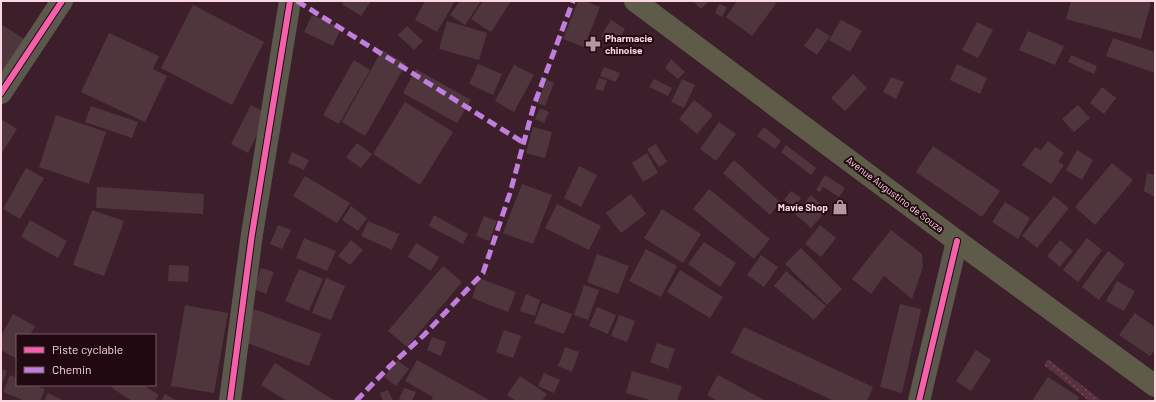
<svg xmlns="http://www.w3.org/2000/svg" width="1156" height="402" viewBox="0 0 1156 402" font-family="Barlow,sans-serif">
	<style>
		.grass { fill: url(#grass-dots) }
		.building { fill: #4f363d }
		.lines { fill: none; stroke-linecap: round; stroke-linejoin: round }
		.minor { stroke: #5d584e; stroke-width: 22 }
		.major { stroke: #5e5c49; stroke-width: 22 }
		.quiet { stroke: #c07fdc; stroke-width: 5; stroke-dasharray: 10 5; stroke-linecap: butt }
		.cycleway-casing { stroke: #210912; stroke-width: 8 }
		.cycleway { stroke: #f560ab; stroke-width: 6 }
		.labels { text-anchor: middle; stroke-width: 4; stroke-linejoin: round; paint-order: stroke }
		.poi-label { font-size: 10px; font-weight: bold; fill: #fcd7e1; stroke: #210912; text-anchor: start }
		.street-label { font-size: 10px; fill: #fcd7e1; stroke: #210912 }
	</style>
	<defs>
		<pattern id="grass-dots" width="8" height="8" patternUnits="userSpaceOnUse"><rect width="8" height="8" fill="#58303e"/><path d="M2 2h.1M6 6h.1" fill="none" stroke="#714d5a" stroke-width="1.8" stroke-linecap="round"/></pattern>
	</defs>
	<rect width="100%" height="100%" fill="#3c1f2b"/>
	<path class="grass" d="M 1048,359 L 1102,401 L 1089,401 L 1044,365 Z"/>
	<g class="building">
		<path d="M 344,1 L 371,1 L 361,16 L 342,4 Z"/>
		<path d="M 425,1 L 455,1 L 437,32 L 415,20 Z"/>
		<path d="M 460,1 L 481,1 L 465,25 L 450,15 Z"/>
		<path d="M 483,1 L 511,1 L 491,32 L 471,19 Z"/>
		<path d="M 578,1 L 585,1 L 600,7 L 584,47 L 563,39 Z"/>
		<path d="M 693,1 L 709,1 L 701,9 Z"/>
		<path d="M 737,1 L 778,1 L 752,36 L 726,17 Z"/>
		<path d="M 1071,1 L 1145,1 L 1151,3 L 1141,39 L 1066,19 Z"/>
		<path d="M 719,4 L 727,7 L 722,17 L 715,13 Z"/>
		<path d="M 193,5 L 264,42 L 232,105 L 161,68 Z"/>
		<path d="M 312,15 L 341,28 L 333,46 L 304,32 Z"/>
		<path d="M 611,20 L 625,29 L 616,44 L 601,36 Z"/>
		<path d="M 841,20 L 862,31 L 850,52 L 829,40 Z"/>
		<path d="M 447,21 L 487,33 L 479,60 L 439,49 Z"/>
		<path d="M 977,22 L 993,30 L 978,58 L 962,50 Z"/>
		<path d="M 1,24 L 30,43 L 1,85 Z"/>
		<path d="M 407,26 L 423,41 L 414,50 L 398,35 Z"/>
		<path d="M 817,28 L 830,36 L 817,55 L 804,46 Z"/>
		<path d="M 1028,31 L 1064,46 L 1055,65 L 1019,50 Z"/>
		<path d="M 109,33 L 159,56 L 153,69 L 167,76 L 145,122 L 81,92 Z"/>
		<path d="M 1113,38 L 1155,52 L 1155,73 L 1106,56 Z"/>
		<path d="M 382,50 L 406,64 L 365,136 L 342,122 Z"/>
		<path d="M 1071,55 L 1097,66 L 1094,74 L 1068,62 Z"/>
		<path d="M 671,59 L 685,72 L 678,79 L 665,68 Z"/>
		<path d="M 354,60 L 370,70 L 339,124 L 323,115 Z"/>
		<path d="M 478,64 L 502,74 L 493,95 L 469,84 Z"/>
		<path d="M 957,64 L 987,78 L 980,94 L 950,80 Z"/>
		<path d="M 514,65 L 534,75 L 514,112 L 495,101 Z"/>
		<path d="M 604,67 L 620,73 L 616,82 L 600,76 Z"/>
		<path d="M 416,69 L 471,100 L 457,123 L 403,93 Z"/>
		<path d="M 853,74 L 867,88 L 845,111 L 831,98 Z"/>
		<path d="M 891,77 L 904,82 L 896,99 L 883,92 Z"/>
		<path d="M 599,78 L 607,80 L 603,91 L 595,89 Z"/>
		<path d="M 654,79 L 672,88 L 668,96 L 649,87 Z"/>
		<path d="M 682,79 L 695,85 L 684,108 L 671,102 Z"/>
		<path d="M 547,80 L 554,83 L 545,106 L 537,103 Z"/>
		<path d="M 1102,87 L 1116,98 L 1104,114 L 1090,103 Z"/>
		<path d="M 694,100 L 713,115 L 697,134 L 679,119 Z"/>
		<path d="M 405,102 L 453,132 L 420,185 L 373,154 Z"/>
		<path d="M 251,105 L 268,114 L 248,153 L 231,144 Z"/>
		<path d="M 1078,105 L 1090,118 L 1074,132 L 1062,119 Z"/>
		<path d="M 91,106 L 138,122 L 132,138 L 85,122 Z"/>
		<path d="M 540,108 L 549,112 L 544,123 L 535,119 Z"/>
		<path d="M 56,115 L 106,132 L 89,184 L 39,167 Z"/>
		<path d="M 1,119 L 17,129 L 1,154 Z"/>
		<path d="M 719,122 L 736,134 L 716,161 L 700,149 Z"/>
		<path d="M 533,127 L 552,132 L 545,158 L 526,153 Z"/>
		<path d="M 764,127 L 781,141 L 775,149 L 757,136 Z"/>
		<path d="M 1048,141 L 1064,153 L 1058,162 L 1064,165 L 1051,184 L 1022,165 L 1035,147 L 1041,150 Z"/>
		<path d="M 357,143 L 372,154 L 361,168 L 346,157 Z"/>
		<path d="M 656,144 L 667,162 L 659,167 L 647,149 Z"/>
		<path d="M 786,145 L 816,168 L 811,175 L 781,152 Z"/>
		<path d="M 933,146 L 1000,191 L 982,217 L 916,172 Z"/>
		<path d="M 1077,150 L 1093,160 L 1082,180 L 1066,170 Z"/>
		<path d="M 292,152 L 309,160 L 304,170 L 288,163 Z"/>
		<path d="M 647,153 L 658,173 L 643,182 L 632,163 Z"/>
		<path d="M 734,160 L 780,202 L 770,215 L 723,173 Z"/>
		<path d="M 1112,163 L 1133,180 L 1095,225 L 1075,207 Z"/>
		<path d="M 579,166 L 597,175 L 581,207 L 564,198 Z"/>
		<path d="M 26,168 L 44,178 L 20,219 L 3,209 Z"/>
		<path d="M 1147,173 L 1155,175 L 1155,197 L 1144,191 Z"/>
		<path d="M 825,175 L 845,188 L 839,197 L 823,187 L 820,192 L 816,190 Z"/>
		<path d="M 305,176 L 350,203 L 337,223 L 293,196 Z"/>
		<path d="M 522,184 L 552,195 L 533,244 L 503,233 Z"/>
		<path d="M 97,187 L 204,194 L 203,214 L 96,208 Z"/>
		<path d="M 709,189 L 770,239 L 754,259 L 693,209 Z"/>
		<path d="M 791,191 L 801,198 L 794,207 L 784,200 Z"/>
		<path d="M 631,194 L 646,214 L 621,233 L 606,213 Z"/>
		<path d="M 811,195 L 827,210 L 811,228 L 795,214 Z"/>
		<path d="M 1054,196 L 1069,208 L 1037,248 L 1022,236 Z"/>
		<path d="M 1005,202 L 1030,218 L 1018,239 L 992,222 Z"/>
		<path d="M 557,204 L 601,226 L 589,250 L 545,228 Z"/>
		<path d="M 351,206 L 367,218 L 358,231 L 342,220 Z"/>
		<path d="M 662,209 L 701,234 L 683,263 L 644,238 Z"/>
		<path d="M 92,210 L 124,221 L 104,276 L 73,265 Z"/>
		<path d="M 434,215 L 468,234 L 463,244 L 429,226 Z"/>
		<path d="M 484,216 L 497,221 L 489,241 L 476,236 Z"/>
		<path d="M 30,220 L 67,241 L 58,258 L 21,237 Z"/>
		<path d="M 368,221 L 399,234 L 392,250 L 361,236 Z"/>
		<path d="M 278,225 L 291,230 L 282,249 L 270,244 Z"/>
		<path d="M 820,225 L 836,238 L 821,257 L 805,244 Z"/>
		<path d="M 891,230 L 922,254 L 923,267 L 912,299 L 884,276 L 871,294 L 852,279 Z"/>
		<path d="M 304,238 L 336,251 L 327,271 L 296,258 Z"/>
		<path d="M 1087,238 L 1102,250 L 1078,282 L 1063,270 Z"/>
		<path d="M 351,240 L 363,250 L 350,265 L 338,256 Z"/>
		<path d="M 1060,240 L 1073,251 L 1060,267 L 1047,256 Z"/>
		<path d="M 704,242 L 736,263 L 720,287 L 688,264 Z"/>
		<path d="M 416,243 L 439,257 L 431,271 L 408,257 Z"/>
		<path d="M 801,248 L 842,289 L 827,305 L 785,264 Z"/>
		<path d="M 646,249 L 677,266 L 661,297 L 629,281 Z"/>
		<path d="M 1108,251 L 1125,264 L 1099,300 L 1082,287 Z"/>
		<path d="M 597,254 L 629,266 L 618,294 L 587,282 Z"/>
		<path d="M 761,255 L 778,267 L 764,287 L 747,275 Z"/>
		<path d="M 169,265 L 189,266 L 188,282 L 168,281 Z"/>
		<path d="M 443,266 L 462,282 L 407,347 L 388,331 Z"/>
		<path d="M 261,268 L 274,272 L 266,294 L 254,289 Z"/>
		<path d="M 299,269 L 323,279 L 309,311 L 285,301 Z"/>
		<path d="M 680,270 L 723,297 L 710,318 L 667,292 Z"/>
		<path d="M 786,271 L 826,306 L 814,320 L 774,286 Z"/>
		<path d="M 326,278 L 345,286 L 331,320 L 312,313 Z"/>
		<path d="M 479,278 L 516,292 L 508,312 L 472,298 Z"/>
		<path d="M 1117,281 L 1135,291 L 1124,311 L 1106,301 Z"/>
		<path d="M 584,285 L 599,290 L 588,320 L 574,315 Z"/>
		<path d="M 526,294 L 540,300 L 535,316 L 520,311 Z"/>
		<path d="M 542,303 L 572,314 L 564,334 L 534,323 Z"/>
		<path d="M 900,304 L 921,309 L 902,393 L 880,387 Z"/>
		<path d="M 185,305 L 228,313 L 214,393 L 171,386 Z"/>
		<path d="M 597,307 L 616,315 L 608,334 L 589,326 Z"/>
		<path d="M 254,309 L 321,334 L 309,366 L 242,341 Z"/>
		<path d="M 1135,313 L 1155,327 L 1155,350 L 1150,356 L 1119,335 Z"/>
		<path d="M 13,314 L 35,326 L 30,335 L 17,335 L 17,359 L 1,350 L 1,336 Z"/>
		<path d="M 619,315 L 635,321 L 627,342 L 611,336 Z"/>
		<path d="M 744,327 L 873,387 L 867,401 L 834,401 L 731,353 Z"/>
		<path d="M 504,330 L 521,336 L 513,358 L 496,352 Z"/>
		<path d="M 432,337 L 446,342 L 441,356 L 427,350 Z"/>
		<path d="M 657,343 L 675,349 L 668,369 L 650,362 Z"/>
		<path d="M 565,347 L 579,352 L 572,372 L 558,366 Z"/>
		<path d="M 976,350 L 991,360 L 971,391 L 956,381 Z"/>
		<path d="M 397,360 L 409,369 L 396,386 L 384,377 Z"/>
		<path d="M 417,360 L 489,400 L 488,401 L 431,401 L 433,397 L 405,381 Z"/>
		<path d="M 275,363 L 335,401 L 287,401 L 261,385 Z"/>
		<path d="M 1,369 L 7,371 L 1,387 Z"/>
		<path d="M 632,371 L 682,386 L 677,401 L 653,401 L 626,393 Z"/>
		<path d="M 544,373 L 560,380 L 554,393 L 538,386 Z"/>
		<path d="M 10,375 L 17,378 L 17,385 L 34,385 L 45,389 L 40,401 L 25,401 L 3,392 Z"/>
		<path d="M 718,375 L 766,401 L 718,401 L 707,395 Z"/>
		<path d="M 520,376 L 547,394 L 542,401 L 516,401 L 507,395 Z"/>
		<path d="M 1048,377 L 1079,397 L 1077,401 L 1032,401 Z"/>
		<path d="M 114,385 L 143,385 L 159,395 L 155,401 L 132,401 L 112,388 Z"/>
		<path d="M 404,388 L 416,392 L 412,401 L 403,401 L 399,399 Z"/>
		<path d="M 388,390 L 393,401 L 383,401 L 380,393 Z"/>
		<path d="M 48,393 L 64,401 L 44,401 Z"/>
		<path d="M 165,394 L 177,401 L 161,401 Z"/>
	</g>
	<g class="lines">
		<g class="minor">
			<path d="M 1,93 L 62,1"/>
			<path d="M 230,401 L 252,234 L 290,1"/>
			<path d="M 919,401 L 957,241"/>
		</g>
		<path class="major" d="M 635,1 L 957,241 L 1155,386"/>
		<g class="quiet">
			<path d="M 297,1 L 524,143"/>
			<path d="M 356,401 L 390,366 L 424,335 L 483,273 L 510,193 L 534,105 L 573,1"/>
		</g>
		<g class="cycleway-casing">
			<g id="cycleway">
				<path d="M 1,93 L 62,1"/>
				<path d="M 230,401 L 252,234 L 290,1"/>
				<path d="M 919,401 L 957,241"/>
			</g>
		</g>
		<use href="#cycleway" class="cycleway"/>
	</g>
	<defs>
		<g id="pharmacy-bare" transform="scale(1.2)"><path d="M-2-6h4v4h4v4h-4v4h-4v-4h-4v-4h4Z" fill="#b997a1" stroke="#210912" stroke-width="2.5" paint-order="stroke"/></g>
		<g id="shop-bare" transform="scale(1.2)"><path d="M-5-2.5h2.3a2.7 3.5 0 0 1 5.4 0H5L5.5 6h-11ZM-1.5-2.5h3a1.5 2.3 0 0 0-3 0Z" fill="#b997a1" stroke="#210912" stroke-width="2.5" paint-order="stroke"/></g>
	</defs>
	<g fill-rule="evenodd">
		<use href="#pharmacy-bare" x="593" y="44"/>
		<use href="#shop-bare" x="840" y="207"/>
	</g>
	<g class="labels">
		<g class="poi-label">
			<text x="605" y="42">Pharmacie<tspan x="605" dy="12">chinoise</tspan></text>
			<text x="828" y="211" text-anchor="end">Mavie Shop</text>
		</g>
		<g class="street-label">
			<text transform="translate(895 194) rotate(37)" y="4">Avenue Augustino de Souza</text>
		</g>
	</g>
	<rect width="1156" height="402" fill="none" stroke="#fcd7e1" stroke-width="4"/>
	<rect x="16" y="334" width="140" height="52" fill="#210912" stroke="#795b65"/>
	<rect x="24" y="347" width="20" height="6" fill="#f560ab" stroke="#795b65"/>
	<text x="52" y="354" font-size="12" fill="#fcd7e1">Piste cyclable</text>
	<rect x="24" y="367" width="20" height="6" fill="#c07fdc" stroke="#795b65"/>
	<text x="52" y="374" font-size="12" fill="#fcd7e1">Chemin</text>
</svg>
